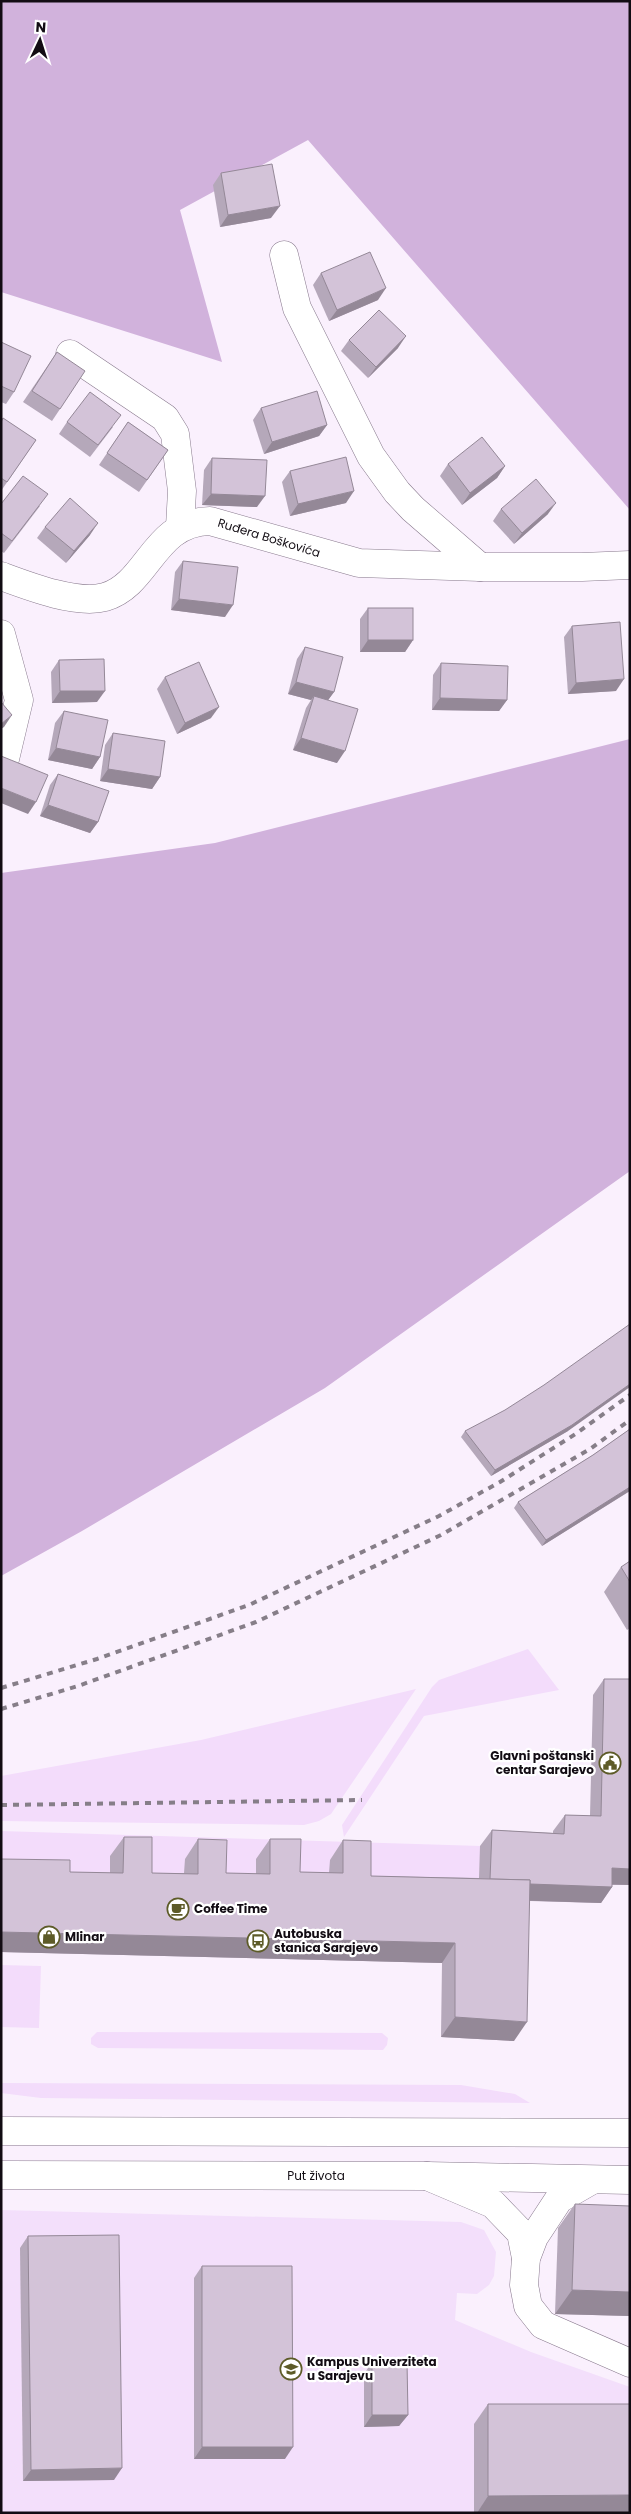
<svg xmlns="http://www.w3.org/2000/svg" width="631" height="2514" viewBox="0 0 631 2514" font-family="Poppins,sans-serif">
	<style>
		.built { fill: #f3dffb }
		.green { fill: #f3dcfb }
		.forest { fill: #d1b2dc }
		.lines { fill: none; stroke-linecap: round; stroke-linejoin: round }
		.street-casing { stroke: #88798d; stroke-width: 29 }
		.secondary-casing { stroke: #88798d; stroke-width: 29 }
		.street { stroke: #fff; stroke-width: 28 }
		.secondary { stroke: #fff; stroke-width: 28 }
		.rail { stroke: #867e88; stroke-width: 4; stroke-dasharray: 6 6; stroke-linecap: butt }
		.wall { fill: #b5a8ba }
		.shaded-wall { fill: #948897 }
		.building { fill: #d3c3d8; stroke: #948897 }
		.labels { text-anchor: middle; stroke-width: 4.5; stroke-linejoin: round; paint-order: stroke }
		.street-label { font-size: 12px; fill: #120c13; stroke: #fff }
		.poi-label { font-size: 12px; font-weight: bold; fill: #120c13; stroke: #fff; text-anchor: start }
	</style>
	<rect width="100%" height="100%" fill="#faf0fd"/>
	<path class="built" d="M 1,2210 L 461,2222 L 484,2230 L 496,2252 L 494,2276 L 489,2285 L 477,2294 L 457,2293 L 455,2320 L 531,2352 L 630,2387 L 630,2513 L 1,2513 Z"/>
	<g class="green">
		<path d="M 528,1649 L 559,1690 L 424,1716 L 344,1837 L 342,1825 L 432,1687 L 439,1680 Z"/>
		<path d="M 416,1689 L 331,1814 L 319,1821 L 304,1825 L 1,1821 L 1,1776 L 201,1740 Z"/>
		<path d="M 1,1831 L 481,1846 L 478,1899 L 329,1893 L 110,1893 L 1,1879 Z"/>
		<path d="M 1,1965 L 41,1966 L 39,2028 L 1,2027 Z"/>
		<path d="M 97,2032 L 382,2033 L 388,2038 L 387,2045 L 383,2050 L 98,2048 L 91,2044 L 91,2038 Z"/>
		<path d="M 1,2083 L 461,2085 L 515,2094 L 530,2103 L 41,2098 L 1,2093 Z"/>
	</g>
	<g class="forest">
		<path d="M 1,1 L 630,1 L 630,510 L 308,140 L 180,210 L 222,362 L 1,292 Z"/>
		<path d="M 630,739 L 630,1171 L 325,1388 L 82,1531 L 1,1576 L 1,873 L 215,843 Z"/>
	</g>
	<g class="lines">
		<g class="street-casing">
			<g id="street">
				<path d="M 284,255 L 297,308 L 371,456 L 397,492 L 413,509 L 480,567"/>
				<path d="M 70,354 L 165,418 L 175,434 L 182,491 L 180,527"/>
				<path d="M 1,576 C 28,586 77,605 105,597 C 149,584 153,522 210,521 L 359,563 L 480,567 L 582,567 L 630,565"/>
				<path d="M 1,634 L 19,700 L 5,759"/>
				<path d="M 427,2176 L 493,2204 L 521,2233 L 526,2258"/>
				<path d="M 592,2180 L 559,2199 L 534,2237 L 526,2258 L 524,2285 L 528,2306 L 543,2325 L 630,2363"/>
			</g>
		</g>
		<g class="secondary-casing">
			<g id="secondary">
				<path d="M 1,2131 L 630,2133"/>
				<path d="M 1,2175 L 427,2176 L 630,2180"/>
			</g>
		</g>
		<use href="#street" class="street"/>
		<use href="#secondary" class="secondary"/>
		<g class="rail">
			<path d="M 1,1688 L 97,1659 L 249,1605 L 439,1516 L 500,1482 L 577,1433 L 630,1395"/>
			<path d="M 1,1709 L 78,1686 L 256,1622 L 441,1535 L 590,1449 L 630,1420"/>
			<path d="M 1,1805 L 362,1800"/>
		</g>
	</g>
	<g class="wall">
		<path d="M 221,173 L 271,218 L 220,227 L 213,185 Z"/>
		<path d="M 321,273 L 378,300 L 329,321 L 313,285 Z"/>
		<path d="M 349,340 L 398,348 L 368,378 L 341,351 Z"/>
		<path d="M 1,342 L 14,392 L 6,404 L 1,402 Z"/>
		<path d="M 57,352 L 60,409 L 52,421 L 23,402 Z"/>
		<path d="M 261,408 L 327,425 L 319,436 L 264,454 L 253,420 Z"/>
		<path d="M 1,422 L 36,440 L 1,491 Z"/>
		<path d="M 67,422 L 113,427 L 90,457 L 59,434 Z"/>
		<path d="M 128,422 L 168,450 L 139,492 L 99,465 Z"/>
		<path d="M 212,458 L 257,507 L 202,505 L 204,470 Z"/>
		<path d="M 448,464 L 505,466 L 497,478 L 462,505 L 440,476 Z"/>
		<path d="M 290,471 L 346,503 L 290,516 L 282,482 Z"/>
		<path d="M 1,504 L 40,506 L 4,553 L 1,551 Z"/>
		<path d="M 501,509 L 548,514 L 514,544 L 493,521 Z"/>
		<path d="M 45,527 L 90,535 L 66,563 L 37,538 Z"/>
		<path d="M 183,561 L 225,617 L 171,610 L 175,572 Z"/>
		<path d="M 368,608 L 413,640 L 405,652 L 360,652 L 360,619 Z"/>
		<path d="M 572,626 L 616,691 L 568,694 L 564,637 Z"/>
		<path d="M 305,647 L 334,692 L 328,700 L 337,763 L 293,750 L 306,708 L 311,700 L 288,694 L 297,659 Z"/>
		<path d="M 59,660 L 97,702 L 52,703 L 51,672 Z"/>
		<path d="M 441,663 L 507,700 L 499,711 L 432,710 L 433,675 Z"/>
		<path d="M 165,677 L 211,718 L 177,734 L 157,689 Z"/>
		<path d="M 64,711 L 100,757 L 92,769 L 48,760 L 55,723 Z"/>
		<path d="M 113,733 L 160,777 L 152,789 L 100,781 L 105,745 Z"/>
		<path d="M 58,774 L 98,822 L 90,833 L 40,816 L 50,785 Z"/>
		<path d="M 630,1429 L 630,1491 L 542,1546 L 514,1508 L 518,1502 L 593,1455 Z"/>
		<path d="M 465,1431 L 568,1431 L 491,1476 L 461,1437 Z"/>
		<path d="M 630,1561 L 630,1628 L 627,1630 L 604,1592 L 621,1567 Z"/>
		<path d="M 604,1679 L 630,1679 L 630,1885 L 612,1885 L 612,1887 L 601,1903 L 530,1901 L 514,2041 L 441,2037 L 442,1963 L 1,1952 L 1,1859 L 70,1872 L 110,1873 L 110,1856 L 124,1837 L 152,1873 L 184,1873 L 185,1859 L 198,1839 L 226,1873 L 256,1874 L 256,1859 L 270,1839 L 300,1872 L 329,1873 L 330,1860 L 343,1840 L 371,1876 L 479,1878 L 480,1846 L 492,1830 L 553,1833 L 553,1831 L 565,1815 L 590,1816 L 593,1695 Z"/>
		<path d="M 575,2204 L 630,2316 L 555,2314 L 558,2228 Z"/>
		<path d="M 28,2236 L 114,2480 L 23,2481 L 20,2248 Z"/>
		<path d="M 202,2266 L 285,2459 L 194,2459 L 194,2278 Z"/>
		<path d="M 372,2362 L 408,2415 L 399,2426 L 364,2427 L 364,2374 Z"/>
		<path d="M 488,2404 L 630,2513 L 474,2513 L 474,2424 Z"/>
	</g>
	<g class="shaded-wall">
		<path d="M 280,206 L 271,218 L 220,227 L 228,215 Z"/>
		<path d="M 386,288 L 378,300 L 329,321 L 337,310 Z"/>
		<path d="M 406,336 L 398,348 L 368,378 L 376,367 Z"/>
		<path d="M 327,425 L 319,436 L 264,454 L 272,442 Z"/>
		<path d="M 505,466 L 497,478 L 462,505 L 470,493 Z"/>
		<path d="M 354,491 L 346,503 L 290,516 L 298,504 Z"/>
		<path d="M 211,494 L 265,496 L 257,507 L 202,505 Z"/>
		<path d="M 556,503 L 548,514 L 514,544 L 522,533 Z"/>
		<path d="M 98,523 L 90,535 L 66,563 L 74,551 Z"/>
		<path d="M 179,599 L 233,605 L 225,617 L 171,610 Z"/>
		<path d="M 368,640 L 413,640 L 405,652 L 360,652 Z"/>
		<path d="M 624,679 L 616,691 L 568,694 L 576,683 Z"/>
		<path d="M 296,682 L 334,692 L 326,703 L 314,696 L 311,700 L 288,694 Z"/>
		<path d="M 60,691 L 105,691 L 97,702 L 52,703 Z"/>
		<path d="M 440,698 L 507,700 L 499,711 L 432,710 Z"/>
		<path d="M 219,707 L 211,718 L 177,734 L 185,723 Z"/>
		<path d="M 12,715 L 4,727 L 1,729 L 1,724 Z"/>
		<path d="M 301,738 L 345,751 L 337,763 L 293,750 Z"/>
		<path d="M 56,748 L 100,757 L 92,769 L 48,760 Z"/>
		<path d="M 108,769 L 160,777 L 152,789 L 100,781 Z"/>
		<path d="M 1,788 L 36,802 L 28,814 L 1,803 Z"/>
		<path d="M 48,805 L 98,822 L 90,833 L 40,816 Z"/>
		<path d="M 630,1384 L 630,1387 L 568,1431 L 491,1476 L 495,1470 Z"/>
		<path d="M 630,1487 L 630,1491 L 628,1492 L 542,1546 L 546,1540 Z"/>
		<path d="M 612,1868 L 630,1869 L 630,1885 L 601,1884 Z"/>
		<path d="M 490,1882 L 612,1887 L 601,1903 L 478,1899 Z"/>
		<path d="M 1,1932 L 455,1943 L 442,1963 L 1,1952 Z"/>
		<path d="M 455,2017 L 527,2022 L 514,2041 L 441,2037 Z"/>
		<path d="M 572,2290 L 630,2292 L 630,2316 L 555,2314 Z"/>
		<path d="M 372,2415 L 408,2415 L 399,2426 L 364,2427 Z"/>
		<path d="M 202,2447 L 293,2447 L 285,2459 L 194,2459 Z"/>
		<path d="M 122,2468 L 114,2480 L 23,2481 L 31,2470 Z"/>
		<path d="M 630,2495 L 630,2513 L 477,2513 L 488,2496 Z"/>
	</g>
	<g class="building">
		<path d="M 272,164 L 280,206 L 228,215 L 221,173 Z"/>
		<path d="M 370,252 L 386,288 L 337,310 L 321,273 Z"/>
		<path d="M 379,310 L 406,336 L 376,367 L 349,340 Z"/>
		<path d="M 1,342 L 31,356 L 14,392 L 1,386 Z"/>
		<path d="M 57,352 L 85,371 L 60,409 L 32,391 Z"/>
		<path d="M 317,391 L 327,425 L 272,442 L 261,408 Z"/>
		<path d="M 90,392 L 121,415 L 98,445 L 67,422 Z"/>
		<path d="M 3,418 L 36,440 L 7,482 L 1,478 L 1,422 Z"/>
		<path d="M 128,422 L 168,450 L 147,480 L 107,453 Z"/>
		<path d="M 482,437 L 505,466 L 470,493 L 448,464 Z"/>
		<path d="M 346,457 L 354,491 L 298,504 L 290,471 Z"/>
		<path d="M 212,458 L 267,460 L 265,496 L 211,494 Z"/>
		<path d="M 23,476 L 48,494 L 12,541 L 1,533 L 1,504 Z"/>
		<path d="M 536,479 L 556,503 L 522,533 L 501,509 Z"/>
		<path d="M 70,498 L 98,523 L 74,551 L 45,527 Z"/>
		<path d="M 183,561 L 238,567 L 233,605 L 179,599 Z"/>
		<rect x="368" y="608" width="45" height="32"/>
		<path d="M 620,622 L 624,679 L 576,683 L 572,626 Z"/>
		<path d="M 305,647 L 343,657 L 334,692 L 296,682 Z"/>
		<path d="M 104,659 L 105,691 L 60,691 L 59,660 Z"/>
		<path d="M 199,662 L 219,707 L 185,723 L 165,677 Z"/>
		<path d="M 441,663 L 508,666 L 507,700 L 440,698 Z"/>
		<path d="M 314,696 L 358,709 L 345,751 L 301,738 Z"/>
		<path d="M 1,702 L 12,715 L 1,724 Z"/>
		<path d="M 64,711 L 108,720 L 100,757 L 56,748 Z"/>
		<path d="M 113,733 L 165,741 L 160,777 L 108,769 Z"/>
		<path d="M 1,756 L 48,775 L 36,802 L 1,788 Z"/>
		<path d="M 58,774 L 109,791 L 98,822 L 48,805 Z"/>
		<path d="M 630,1324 L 630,1384 L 572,1425 L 495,1470 L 465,1431 L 505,1410 L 544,1385 Z"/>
		<path d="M 630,1429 L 630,1487 L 546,1540 L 518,1502 L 593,1455 Z"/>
		<path d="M 630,1561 L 630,1582 L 621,1567 Z"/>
		<path d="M 604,1679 L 630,1679 L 630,1869 L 612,1868 L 612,1887 L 530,1884 L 530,1880 L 490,1879 L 492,1830 L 564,1834 L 565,1815 L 601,1816 Z"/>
		<path d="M 124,1837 L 152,1837 L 152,1873 L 198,1874 L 198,1839 L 227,1840 L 226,1873 L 270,1874 L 270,1839 L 301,1839 L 300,1872 L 343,1873 L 343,1840 L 371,1841 L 371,1876 L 530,1880 L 527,2022 L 455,2017 L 455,1943 L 1,1932 L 1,1859 L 70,1860 L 70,1872 L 123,1873 Z"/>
		<path d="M 575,2204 L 630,2206 L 630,2292 L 572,2290 Z"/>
		<path d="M 119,2235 L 122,2468 L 31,2470 L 28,2236 Z"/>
		<path d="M 202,2266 L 292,2266 L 293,2447 L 202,2447 Z"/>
		<path d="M 372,2362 L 407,2362 L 408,2415 L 372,2415 Z"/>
		<path d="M 488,2404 L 630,2404 L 630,2495 L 488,2496 Z"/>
	</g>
	<defs>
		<g id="civic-ring" transform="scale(1.125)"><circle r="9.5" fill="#fff" stroke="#5d5b28" stroke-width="1.5"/><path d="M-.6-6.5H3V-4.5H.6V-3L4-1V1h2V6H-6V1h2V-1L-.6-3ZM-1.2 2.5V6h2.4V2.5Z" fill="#5d5b28"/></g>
		<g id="cafe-ring" transform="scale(1.125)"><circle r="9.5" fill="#fff" stroke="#5d5b28" stroke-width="1.5"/><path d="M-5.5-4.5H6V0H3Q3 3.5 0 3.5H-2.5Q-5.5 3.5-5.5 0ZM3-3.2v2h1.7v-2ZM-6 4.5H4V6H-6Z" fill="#5d5b28"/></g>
		<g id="shop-ring" transform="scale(1.125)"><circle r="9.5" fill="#fff" stroke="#5d5b28" stroke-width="1.5"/><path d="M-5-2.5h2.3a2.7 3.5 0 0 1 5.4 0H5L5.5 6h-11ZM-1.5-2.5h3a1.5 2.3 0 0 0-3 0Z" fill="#5d5b28"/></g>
		<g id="bus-ring" transform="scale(1.125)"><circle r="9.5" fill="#fff" stroke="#5d5b28" stroke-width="1.5"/><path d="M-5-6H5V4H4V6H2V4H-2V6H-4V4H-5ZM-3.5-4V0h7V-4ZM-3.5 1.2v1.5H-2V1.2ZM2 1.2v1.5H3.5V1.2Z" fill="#5d5b28"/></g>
		<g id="university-ring" transform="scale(1.125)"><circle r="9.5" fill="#fff" stroke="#5d5b28" stroke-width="1.5"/><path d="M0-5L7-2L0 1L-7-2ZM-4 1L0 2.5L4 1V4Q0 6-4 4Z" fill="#5d5b28"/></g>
	</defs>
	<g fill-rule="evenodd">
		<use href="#civic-ring" x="610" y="1763"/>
		<use href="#cafe-ring" x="178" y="1909"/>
		<use href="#shop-ring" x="49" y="1937"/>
		<use href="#bus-ring" x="258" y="1941"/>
		<use href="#university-ring" x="291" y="2369"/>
	</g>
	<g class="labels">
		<g class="street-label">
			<text transform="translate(269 538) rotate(17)" y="4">Ruđera Boškovića</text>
			<text x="316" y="2180">Put života</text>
		</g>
		<g class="poi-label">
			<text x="594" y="1760" text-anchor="end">Glavni poštanski<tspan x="594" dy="14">centar Sarajevo</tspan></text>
			<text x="194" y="1913">Coffee Time</text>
			<text x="274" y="1938">Autobuska<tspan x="274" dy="14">stanica Sarajevo</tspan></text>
			<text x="65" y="1941">Mlinar</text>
			<text x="307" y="2366">Kampus Univerziteta<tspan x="307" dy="14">u Sarajevu</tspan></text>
		</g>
	</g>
	<rect width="631" height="2514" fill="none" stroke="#120c13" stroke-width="5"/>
	<g transform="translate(40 40) rotate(4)" stroke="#ffffff" stroke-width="4" paint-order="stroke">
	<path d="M0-4L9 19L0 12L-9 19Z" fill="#120c13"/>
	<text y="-8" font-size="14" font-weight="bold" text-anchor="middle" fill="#120c13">N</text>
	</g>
</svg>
